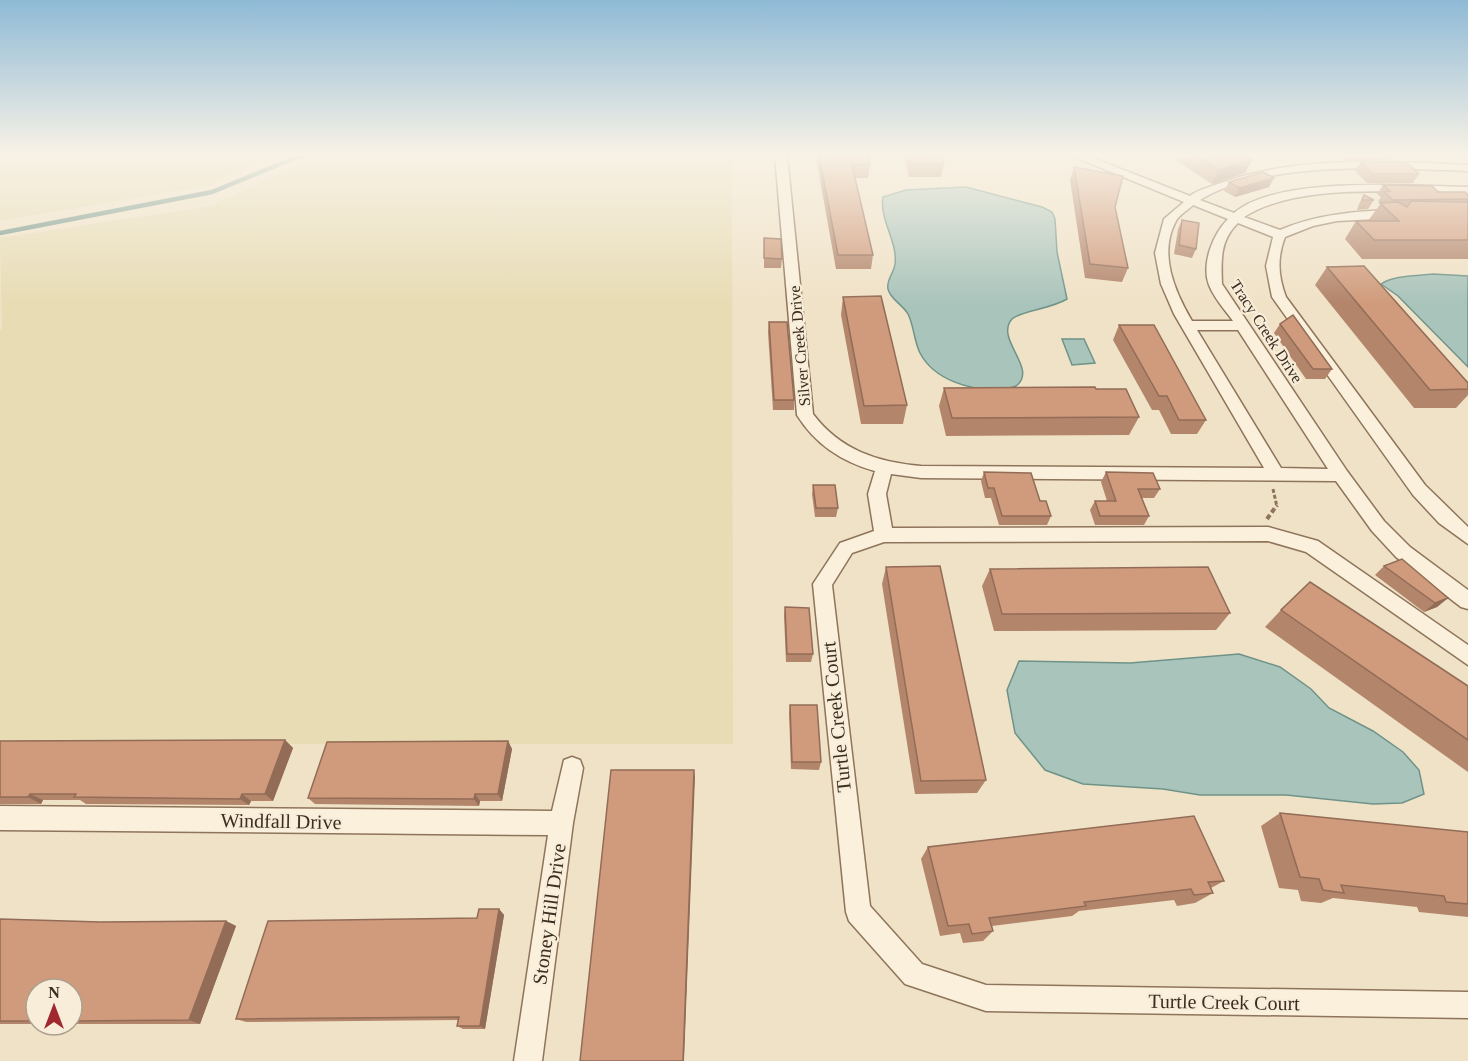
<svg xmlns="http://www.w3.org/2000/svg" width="1468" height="1061" viewBox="0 0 1468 1061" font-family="'Times New Roman',serif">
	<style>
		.farmland { fill: #e7dcb4 }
		.water { fill: #a9c4bb; stroke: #6f9388; stroke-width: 1.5 }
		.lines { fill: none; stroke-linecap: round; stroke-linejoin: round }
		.stream { stroke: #6f9388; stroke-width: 4.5 }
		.street-casing { stroke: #8e745b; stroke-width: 3 }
		.path-far1 { stroke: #8e745b; stroke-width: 3; stroke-dasharray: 4 2; stroke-linecap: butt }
		.path { stroke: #8e745b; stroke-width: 4; stroke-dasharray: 5 3; stroke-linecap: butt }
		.street { fill: #faf0dc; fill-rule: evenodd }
		.wall { fill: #b3856b }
		.shaded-wall { fill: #926c57 }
		.building { fill: #d09b7c; stroke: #926c57; stroke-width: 1.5 }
		.labels { text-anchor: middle; stroke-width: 4.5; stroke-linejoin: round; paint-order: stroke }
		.street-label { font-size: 16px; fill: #3d2c20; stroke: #f7edd8 }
		.near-street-label { font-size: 20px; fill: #3d2c20; stroke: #f7edd8 }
	</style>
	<rect width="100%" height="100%" fill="#f0e2c7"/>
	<g class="farmland">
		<path d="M 0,155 L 271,155 L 212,185 L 0,221 Z"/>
		<path d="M 318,155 L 732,155 L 733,744 L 0,744 L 0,330 L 2,328 L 0,238 L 211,206 Z"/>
	</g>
	<g class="water">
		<path d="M 966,187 L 1042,207 L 1052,212 L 1055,219 L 1057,252 L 1067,299 C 1051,309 1020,311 1012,319 C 994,339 1039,369 1016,386 C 1011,389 1004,388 999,389 C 971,391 934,380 920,353 C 914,341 914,326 908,314 C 903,305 890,299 888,289 C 886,280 894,273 895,264 C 898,242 879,219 883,197 L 906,190 Z"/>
		<path d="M 1433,274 L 1468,276 L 1468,367 L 1398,296 L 1381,284 C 1393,275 1417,276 1433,274 Z"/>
		<path d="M 1062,339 L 1084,339 L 1095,363 L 1072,365 Z"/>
		<path d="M 1239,654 L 1280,667 L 1311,689 L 1329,708 L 1373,731 L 1403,752 L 1419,770 L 1424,794 L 1402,803 L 1373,804 L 1286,795 L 1200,795 L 1163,789 L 1083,784 L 1045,770 L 1015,733 L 1007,690 L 1019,661 L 1130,663 Z"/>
	</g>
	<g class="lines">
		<path class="stream" d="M 0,233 L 212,192 L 302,155"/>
		<g class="street-casing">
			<g id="street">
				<path d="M 775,155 L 787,155 L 813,414 C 840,450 877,462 921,466 L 1264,468 L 1174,314 L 1161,284 L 1155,253 L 1164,219 L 1184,202 L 1070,155 L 1085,155 L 1190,196 C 1197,190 1207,188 1215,185 C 1294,155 1385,161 1468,165 L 1468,171 C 1394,168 1264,160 1200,200 L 1234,213 C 1278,175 1412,186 1468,187 L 1468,195 C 1406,192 1298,182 1244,217 L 1280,230 C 1317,214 1356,211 1397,210 L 1403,214 L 1397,218 L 1337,221 L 1313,226 L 1285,237 C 1277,258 1278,276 1286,297 L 1425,485 L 1468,527 L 1468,544 L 1439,523 L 1413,495 L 1272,297 L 1266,266 L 1273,237 L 1238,223 C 1220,240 1221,260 1222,284 L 1347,471 L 1384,521 L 1410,547 L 1468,590 L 1468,609 L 1461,607 L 1396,557 L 1372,531 L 1336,481 L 921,478 L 891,474 L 886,494 L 892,528 L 1268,527 L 1318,541 L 1468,645 L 1468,665 L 1306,552 L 1268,541 L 884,542 L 852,553 L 832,585 L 870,906 L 922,964 L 986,985 L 1468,992 L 1468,1018 L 986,1011 L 905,984 L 849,921 L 846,912 L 813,584 L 840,543 L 874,531 L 868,494 L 875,471 C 842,462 815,444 797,415 ZM 1193,205 L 1228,219 C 1213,234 1201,264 1209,285 C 1214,298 1225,310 1233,321 L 1192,321 C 1175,292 1158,254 1176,221 C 1179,215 1188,210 1193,205 ZM 1197,330 L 1238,330 L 1328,469 L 1281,468 Z"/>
				<path d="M 572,757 L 580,760 L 583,768 L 573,823 L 542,1061 L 514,1061 L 548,835 L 0,830 L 0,806 L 552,811 L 564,760 Z"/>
			</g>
		</g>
		<path class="path-far1" d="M 1273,489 L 1277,507"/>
		<path class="path" d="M 1267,519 L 1277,505"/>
		<use href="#street" class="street"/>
	</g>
	<g class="wall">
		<path d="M 818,155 L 868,155 L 870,164 L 868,178 L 855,178 L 873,255 L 871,269 L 836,269 L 817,163 Z"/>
		<path d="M 904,155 L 941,155 L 944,164 L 941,177 L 909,177 Z"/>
		<path d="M 1172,155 L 1251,155 L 1245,156 L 1252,160 L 1245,173 L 1212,184 L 1171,157 Z"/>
		<path d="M 1339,155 L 1392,155 L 1389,160 L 1344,160 Z"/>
		<path d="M 1361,162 L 1419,174 L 1413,183 L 1367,183 L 1355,171 Z"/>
		<path d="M 1074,167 L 1115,207 L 1128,268 L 1122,282 L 1085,278 L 1070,180 Z"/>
		<path d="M 1229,182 L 1269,187 L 1235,197 L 1224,191 Z"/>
		<path d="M 1383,185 L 1468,195 L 1468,259 L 1362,259 L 1345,239 L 1356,221 L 1368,221 L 1381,203 L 1378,201 L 1381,197 L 1377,194 Z"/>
		<path d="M 1364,195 L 1374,200 L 1368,209 L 1357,210 L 1359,204 Z"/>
		<path d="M 1182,220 L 1196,249 L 1192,258 L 1174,254 L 1178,229 Z"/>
		<path d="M 764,238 L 782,259 L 781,268 L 764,268 Z"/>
		<path d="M 1327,267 L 1468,383 L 1468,395 L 1456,408 L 1414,408 L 1315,285 Z"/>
		<path d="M 843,297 L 907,405 L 903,424 L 861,424 L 841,315 Z"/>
		<path d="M 769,322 L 794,400 L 794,410 L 773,410 L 768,332 Z"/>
		<path d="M 1280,324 L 1332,369 L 1325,379 L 1306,379 L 1274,333 Z"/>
		<path d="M 1119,325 L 1206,420 L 1197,434 L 1171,434 L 1159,410 L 1152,410 L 1113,340 Z"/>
		<path d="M 944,388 L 1096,389 L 1139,417 L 1129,435 L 946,436 L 939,406 Z"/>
		<path d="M 984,472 L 1040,501 L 1051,516 L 1047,525 L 999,525 L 991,498 L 985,498 L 981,481 Z"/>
		<path d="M 1106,472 L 1160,489 L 1154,498 L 1142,498 L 1149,516 L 1144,525 L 1095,525 L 1090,510 L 1095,501 L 1107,501 L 1101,482 Z"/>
		<path d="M 813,485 L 838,508 L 836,517 L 815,517 L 812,494 Z"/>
		<path d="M 1384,566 L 1448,598 L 1437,607 L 1424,612 L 1375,575 Z"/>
		<path d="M 886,567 L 986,780 L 977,793 L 915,794 L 882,584 Z"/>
		<path d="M 990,569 L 1230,613 L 1216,630 L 994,631 L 982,586 Z"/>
		<path d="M 785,607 L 813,654 L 811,662 L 786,662 L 784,616 Z"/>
		<path d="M 1281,610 L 1468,686 L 1468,772 L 1265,627 Z"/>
		<path d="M 790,705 L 821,762 L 819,770 L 791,769 L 789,713 Z"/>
		<path d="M 285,740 L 293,748 L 273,801 L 251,801 L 249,805 L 86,804 L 80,800 L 43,800 L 41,804 L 0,804 L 0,741 Z"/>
		<path d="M 508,741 L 512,749 L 502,801 L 480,801 L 479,806 L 315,804 L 308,798 Z"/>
		<path d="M 1280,813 L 1468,832 L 1468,917 L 1419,912 L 1417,907 L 1333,898 L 1321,903 L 1301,901 L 1298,890 L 1279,888 L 1261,826 Z"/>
		<path d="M 928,847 L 1224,881 L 1211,888 L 1213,893 L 1195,903 L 1177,906 L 1174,900 L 1079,911 L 1072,916 L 992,926 L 993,931 L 983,941 L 963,943 L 960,933 L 940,936 L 921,859 Z"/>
		<path d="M 499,909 L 504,915 L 485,1029 L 463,1029 L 457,1026 L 458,1020 L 246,1022 L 236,1019 Z"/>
		<path d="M 0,919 L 100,922 L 226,921 L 236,926 L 200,1024 L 72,1024 L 72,989 L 36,989 L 36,1024 L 0,1024 Z"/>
	</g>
	<g class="shaded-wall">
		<path d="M 1252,160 L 1245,173 L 1212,184 L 1219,170 Z"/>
		<path d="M 1274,178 L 1269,187 L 1235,197 L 1239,188 Z"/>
		<path d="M 1448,598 L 1437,607 L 1424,612 L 1435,603 Z"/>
		<path d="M 285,740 L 293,748 L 273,801 L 265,794 Z"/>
		<path d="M 508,741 L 512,749 L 502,801 L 498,794 Z"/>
		<path d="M 694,770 L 695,777 L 684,1061 L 683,1061 Z"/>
		<path d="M 30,794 L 43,800 L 41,804 L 28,797 Z"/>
		<path d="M 242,794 L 251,801 L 249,805 L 240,799 Z"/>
		<path d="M 475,794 L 480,801 L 479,806 L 474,799 Z"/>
		<path d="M 499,909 L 504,915 L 485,1029 L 480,1026 Z"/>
		<path d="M 226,921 L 236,926 L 200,1024 L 189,1020 Z"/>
	</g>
	<g class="building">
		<path d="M 819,155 L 868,155 L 870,164 L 852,165 L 873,255 L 838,255 Z"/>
		<path d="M 909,155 L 941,155 L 944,164 L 911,164 Z"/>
		<path d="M 1194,155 L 1243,155 L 1252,160 L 1219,170 Z"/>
		<path d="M 1361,162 L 1406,162 L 1419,174 L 1372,174 Z"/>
		<path d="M 1074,167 L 1123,176 L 1115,207 L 1128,268 L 1090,264 Z"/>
		<path d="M 1263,172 L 1274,178 L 1239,188 L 1229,182 Z"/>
		<path d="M 1383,185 L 1432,186 L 1438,192 L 1465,192 L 1468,195 L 1468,199 L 1393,200 L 1384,192 L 1390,191 Z"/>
		<path d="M 1364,195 L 1374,200 L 1362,200 Z"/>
		<path d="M 1411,201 L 1468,202 L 1468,240 L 1374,240 L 1356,221 L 1399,221 L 1380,203 L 1398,202 L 1407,207 Z"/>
		<path d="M 1182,220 L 1199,223 L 1196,249 L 1179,245 Z"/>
		<path d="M 764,238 L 781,239 L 782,259 L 764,258 Z"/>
		<path d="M 1364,266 L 1468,383 L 1468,389 L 1430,390 L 1327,267 Z"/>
		<path d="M 881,296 L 907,405 L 864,406 L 843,297 Z"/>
		<path d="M 1293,315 L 1332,369 L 1313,369 L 1280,324 Z"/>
		<path d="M 769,322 L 787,322 L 794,400 L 774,400 Z"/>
		<path d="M 1119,325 L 1154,325 L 1206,420 L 1179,420 L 1167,396 L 1159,396 Z"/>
		<path d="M 1095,387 L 1096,389 L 1126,389 L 1139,417 L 952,418 L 944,388 Z"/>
		<path d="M 984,472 L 1031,473 L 1040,501 L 1046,501 L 1051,516 L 1002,516 L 994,488 L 988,488 Z"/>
		<path d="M 1106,472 L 1153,473 L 1160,489 L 1138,489 L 1149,516 L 1100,516 L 1095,501 L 1116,501 Z"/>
		<path d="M 813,485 L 835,485 L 838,508 L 816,508 Z"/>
		<path d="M 1402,559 L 1448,598 L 1435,603 L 1384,566 Z"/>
		<path d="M 940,566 L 986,780 L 921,781 L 886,567 Z"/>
		<path d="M 1208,567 L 1230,613 L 1002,614 L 990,569 Z"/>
		<path d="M 1310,582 L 1468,686 L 1468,740 L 1281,610 Z"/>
		<path d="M 785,607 L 809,608 L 813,654 L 787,654 Z"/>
		<path d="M 790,705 L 817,705 L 821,762 L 792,762 Z"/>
		<path d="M 285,740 L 265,794 L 242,794 L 240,799 L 74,797 L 76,794 L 30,794 L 28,797 L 0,797 L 0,741 Z"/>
		<path d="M 508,741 L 498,794 L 475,794 L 474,799 L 308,798 L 327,742 Z"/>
		<path d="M 611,770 L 694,770 L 683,1061 L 580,1061 Z"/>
		<path d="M 1280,813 L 1468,832 L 1468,904 L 1446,902 L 1444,896 L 1341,885 L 1344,893 L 1323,890 L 1319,879 L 1300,877 Z"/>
		<path d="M 1194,816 L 1224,881 L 1208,882 L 1213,893 L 1194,895 L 1191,889 L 1084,902 L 1086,906 L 989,918 L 993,931 L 972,934 L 969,924 L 948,926 L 928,847 Z"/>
		<path d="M 479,909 L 499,909 L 480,1026 L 457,1026 L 459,1017 L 236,1019 L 268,921 L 477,918 Z"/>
		<path d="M 0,919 L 100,922 L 226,921 L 189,1020 L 72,1021 L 72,989 L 36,989 L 36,1021 L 0,1021 Z"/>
	</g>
	<linearGradient id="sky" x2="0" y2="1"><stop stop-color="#8fbad6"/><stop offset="0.51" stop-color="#f8f2e6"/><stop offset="1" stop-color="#f8f2e6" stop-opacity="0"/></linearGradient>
	<rect width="1468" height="303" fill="url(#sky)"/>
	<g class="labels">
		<g class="street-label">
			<text transform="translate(1267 331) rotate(57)" y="6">Tracy Creek Drive</text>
			<text transform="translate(799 346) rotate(-95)" y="6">Silver Creek Drive</text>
		</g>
		<g class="near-street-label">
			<text transform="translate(836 717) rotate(-96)" y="7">Turtle Creek Court</text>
			<text transform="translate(281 821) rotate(1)" y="7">Windfall Drive</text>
			<text transform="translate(549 914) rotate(-82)" y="7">Stoney Hill Drive</text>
			<text transform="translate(1224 1002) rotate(1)" y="7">Turtle Creek Court</text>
		</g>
	</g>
	<g transform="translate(54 1007)"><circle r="28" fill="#f7edd8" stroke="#ada08e" stroke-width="1.5"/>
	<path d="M0-4.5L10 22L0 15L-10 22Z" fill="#9f292f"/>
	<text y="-9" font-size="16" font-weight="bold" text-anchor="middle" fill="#3d2c20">N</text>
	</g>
</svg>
